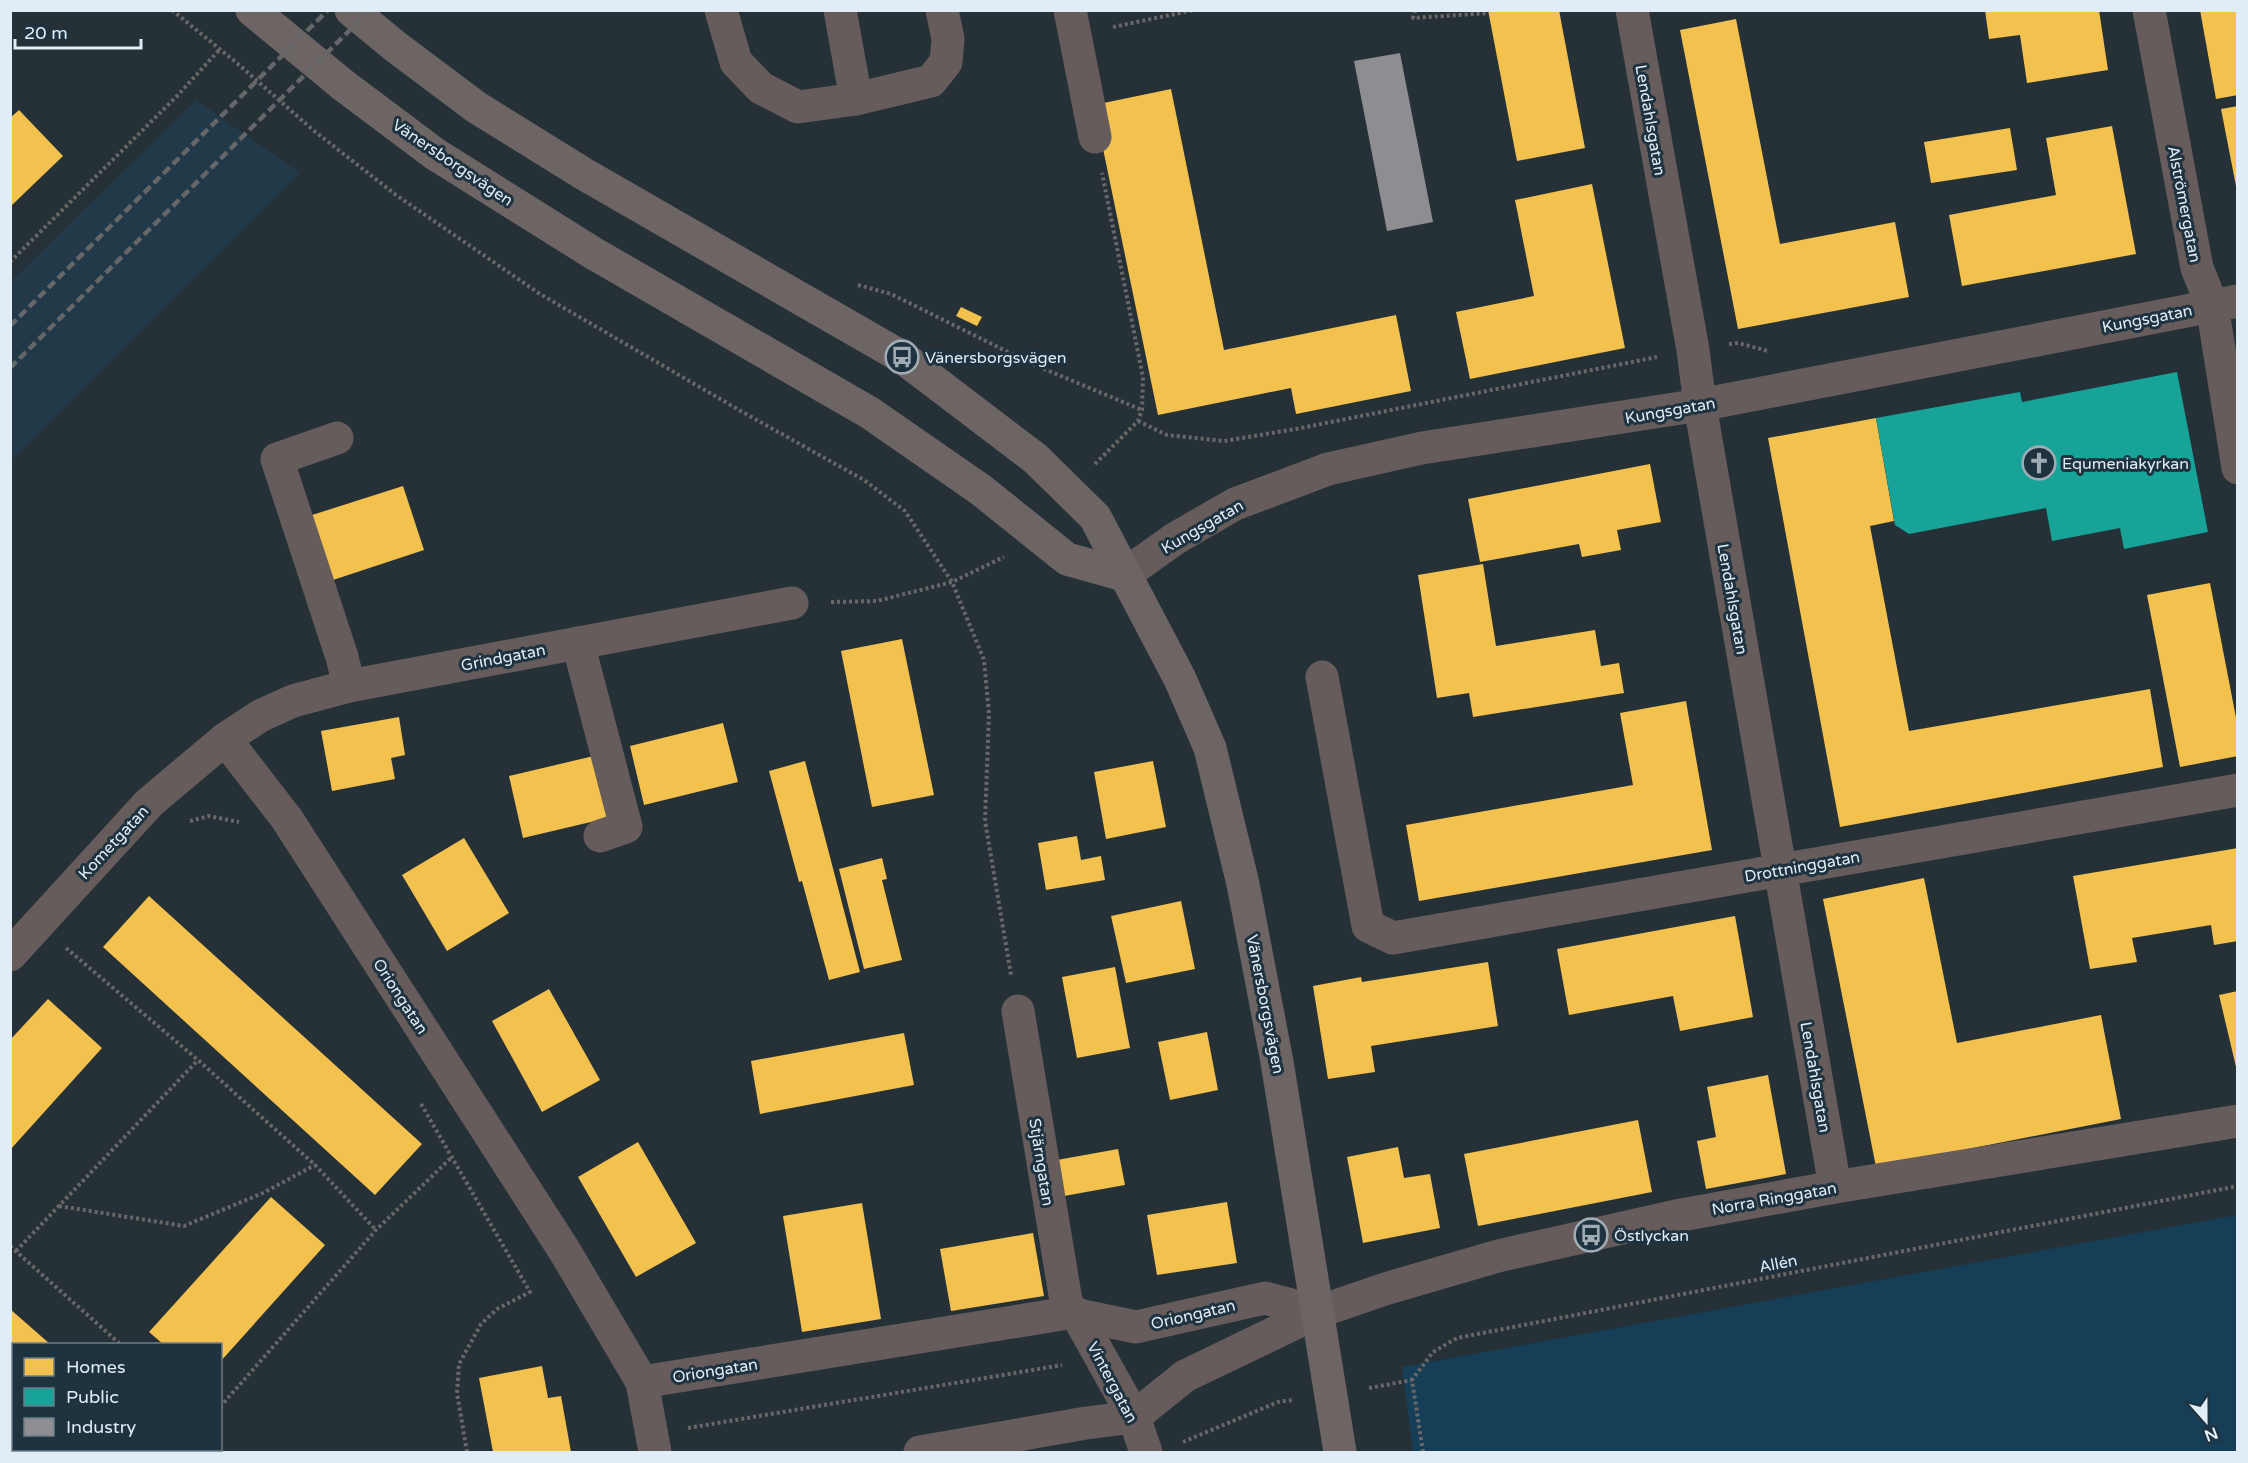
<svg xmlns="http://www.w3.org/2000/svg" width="2248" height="1463" viewBox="0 0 2248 1463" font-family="'Varela Round',sans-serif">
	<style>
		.built { fill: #213949 }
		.green { fill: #163e56 }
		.homes { fill: #f2c14e }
		.public { fill: #17a398 }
		.industry { fill: #8d8d92 }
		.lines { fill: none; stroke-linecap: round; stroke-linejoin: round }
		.path { stroke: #696767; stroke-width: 4; stroke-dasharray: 3 3; stroke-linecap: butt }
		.minor { stroke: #655c5b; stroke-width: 33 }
		.major { stroke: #6d6464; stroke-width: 33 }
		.rail { stroke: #656668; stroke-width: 4.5; stroke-dasharray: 9 4.5; stroke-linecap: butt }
		.labels { text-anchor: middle; stroke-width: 6; stroke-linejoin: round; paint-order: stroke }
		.street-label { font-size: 16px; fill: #e1edf6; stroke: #1e323f }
		.poi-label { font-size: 16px; fill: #e1edf6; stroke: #1e323f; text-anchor: start }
	</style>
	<rect width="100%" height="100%" fill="#263137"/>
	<path class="built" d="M 196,100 L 300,173 L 11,461 L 11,281 Z"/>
	<path class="green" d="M 2237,1215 L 2237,1452 L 1413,1452 L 1402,1367 Z"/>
	<g class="homes">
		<path d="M 1488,10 L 1559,10 L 1585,148 L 1517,161 Z"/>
		<path d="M 1985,10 L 2099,10 L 2108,70 L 2027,83 L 2020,35 L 1989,39 Z"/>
		<path d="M 2200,10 L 2238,10 L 2238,95 L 2216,99 Z"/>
		<path d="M 1736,19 L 1780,244 L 1895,222 L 1909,297 L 1738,329 L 1680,30 Z"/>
		<path d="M 1171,89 L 1224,350 L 1396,315 L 1411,391 L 1296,414 L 1291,388 L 1158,415 L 1094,105 Z"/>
		<path d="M 2238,106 L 2238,186 L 2236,186 L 2221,109 Z"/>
		<path d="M 19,110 L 63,156 L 10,207 L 10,118 Z"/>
		<path d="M 2112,126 L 2136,254 L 1962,286 L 1949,215 L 2056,195 L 2046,138 Z"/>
		<path d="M 2010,128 L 2017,170 L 1931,183 L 1924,142 Z"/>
		<path d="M 1592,184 L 1625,348 L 1470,379 L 1456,312 L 1534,296 L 1515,200 Z"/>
		<path d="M 961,307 L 982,317 L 977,326 L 956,316 Z"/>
		<path d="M 1876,418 L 1894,521 L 1870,526 L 1909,731 L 2150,689 L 2163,767 L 1840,827 L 1768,438 Z"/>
		<path d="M 1650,464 L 1661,522 L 1617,530 L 1621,550 L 1582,557 L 1579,544 L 1480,562 L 1468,499 Z"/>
		<path d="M 403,486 L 424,550 L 330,581 L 309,516 Z"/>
		<path d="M 1483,564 L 1496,646 L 1595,630 L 1601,666 L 1619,663 L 1624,693 L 1473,717 L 1469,693 L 1437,698 L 1418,575 Z"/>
		<path d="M 2210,583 L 2238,728 L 2238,756 L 2180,767 L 2147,595 Z"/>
		<path d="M 902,639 L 934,795 L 872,807 L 841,651 Z"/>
		<path d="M 1686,701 L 1712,850 L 1419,901 L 1406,825 L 1633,785 L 1620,713 Z"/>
		<path d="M 399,717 L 405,755 L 391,758 L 395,779 L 332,791 L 321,731 Z"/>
		<path d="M 723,723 L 738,782 L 644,805 L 630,746 Z"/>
		<path d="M 598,755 L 612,817 L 523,838 L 509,776 Z"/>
		<path d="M 805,761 L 860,972 L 829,980 L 802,881 L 799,882 L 769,771 Z"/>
		<path d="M 1153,761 L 1166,827 L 1106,839 L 1094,772 Z"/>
		<path d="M 1077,836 L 1081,860 L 1101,856 L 1105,880 L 1046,890 L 1038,843 Z"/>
		<path d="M 464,838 L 509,913 L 447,951 L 402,875 Z"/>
		<path d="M 2238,848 L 2238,941 L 2214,945 L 2211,925 L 2132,938 L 2137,962 L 2090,969 L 2073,876 Z"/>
		<path d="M 882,858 L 887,879 L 882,880 L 902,960 L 864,969 L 839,869 Z"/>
		<path d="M 1924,878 L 1957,1043 L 2101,1015 L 2121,1119 L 1876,1167 L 1823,899 Z"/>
		<path d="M 149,896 L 422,1144 L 375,1195 L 103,947 Z"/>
		<path d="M 1181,901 L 1195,969 L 1126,983 L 1111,916 Z"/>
		<path d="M 1735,916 L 1753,1017 L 1680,1031 L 1673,996 L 1569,1015 L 1557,949 Z"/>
		<path d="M 1488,962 L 1498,1026 L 1371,1046 L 1375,1072 L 1328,1079 L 1313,986 L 1361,977 L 1362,982 Z"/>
		<path d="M 1115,967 L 1130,1048 L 1077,1058 L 1062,977 Z"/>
		<path d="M 549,989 L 600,1080 L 542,1112 L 492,1021 Z"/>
		<path d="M 2238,991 L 2238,1071 L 2237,1071 L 2219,995 Z"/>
		<path d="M 48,999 L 102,1048 L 10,1150 L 10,1040 Z"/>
		<path d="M 1207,1032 L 1218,1090 L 1170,1100 L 1158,1042 Z"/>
		<path d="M 904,1033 L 914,1085 L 760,1114 L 751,1061 Z"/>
		<path d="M 1768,1075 L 1786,1174 L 1706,1189 L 1697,1141 L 1716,1137 L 1707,1087 Z"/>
		<path d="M 1638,1120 L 1652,1192 L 1478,1226 L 1464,1154 Z"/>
		<path d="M 638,1142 L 696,1243 L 636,1277 L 578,1177 Z"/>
		<path d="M 1398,1147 L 1404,1178 L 1430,1174 L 1440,1228 L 1363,1243 L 1347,1157 Z"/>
		<path d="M 1118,1149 L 1125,1185 L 1064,1196 L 1057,1160 Z"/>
		<path d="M 271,1197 L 325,1245 L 220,1362 L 220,1344 L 163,1344 L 149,1332 Z"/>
		<path d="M 1227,1202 L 1237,1263 L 1157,1275 L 1147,1215 Z"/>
		<path d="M 862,1203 L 881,1319 L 802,1332 L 783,1216 Z"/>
		<path d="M 1033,1233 L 1044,1296 L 951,1311 L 940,1249 Z"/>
		<path d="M 10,1309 L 50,1344 L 14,1344 L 14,1406 L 10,1403 Z"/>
		<path d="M 542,1366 L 548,1398 L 561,1396 L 571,1452 L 493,1452 L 479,1378 Z"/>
		<path d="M 61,1450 L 136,1450 L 133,1452 L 64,1452 Z"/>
	</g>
	<path class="public" d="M 2177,372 L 2208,532 L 2124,549 L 2120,528 L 2052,541 L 2046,508 L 1909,534 L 1895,525 L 1876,418 L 2020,392 L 2022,402 Z"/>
	<path class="industry" d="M 1400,53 L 1433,222 L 1387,231 L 1354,61 Z"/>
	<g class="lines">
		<g class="path">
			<path d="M 172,10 L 238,64 L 313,130 L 396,195 L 540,294 L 739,410 L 864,480 L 905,511 L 952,582 L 984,660 L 989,714 L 985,821 L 1011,975"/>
			<path d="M 1415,10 L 1413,18 L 1489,13"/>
			<path d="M 1113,27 L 1194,10"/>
			<path d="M 10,262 L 178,95 L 220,49"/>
			<path d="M 858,285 L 891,294 L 1030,363 L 1142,410"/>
			<path d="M 1729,344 L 1738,343 L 1768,351"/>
			<path d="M 1138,421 L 1167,435 L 1224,441 L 1296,429 L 1657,357"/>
			<path d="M 1095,464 L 1138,421 L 1142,410 L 1143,377 L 1102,173"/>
			<path d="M 831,602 L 877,601 L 952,582 L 1004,557"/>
			<path d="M 190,821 L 209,816 L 239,822"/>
			<path d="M 66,948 L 198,1060 L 315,1165 L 376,1230"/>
			<path d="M 421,1104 L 530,1292 L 497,1309 L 481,1324 L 459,1364 L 457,1393 L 467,1452"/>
			<path d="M 59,1206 L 184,1226 L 263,1193 L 315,1165"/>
			<path d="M 10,1246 L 120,1344"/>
			<path d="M 16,1251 L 198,1060"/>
			<path d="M 1369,1388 L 1412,1380"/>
			<path d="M 220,1407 L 376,1230 L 452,1157"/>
			<path d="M 10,1420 L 14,1423"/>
			<path d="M 688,1428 L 1062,1365"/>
			<path d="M 1183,1442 L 1278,1402 L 1293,1400"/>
			<path d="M 43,1450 L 46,1452"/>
			<path d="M 177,1452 L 180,1450"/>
			<path d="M 1423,1452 L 1412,1380 L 1433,1352 L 1457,1338 L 2238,1186"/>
		</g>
		<g class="minor">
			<path d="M 721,10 L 736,62 L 761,88 L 798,107 L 856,99 L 931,81 L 946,62 L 948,39 L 942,10"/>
			<path d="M 840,10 L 856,99"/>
			<path d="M 1070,10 L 1095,137"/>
			<path d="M 1632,10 L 1693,350 L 1700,405 L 1835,1187"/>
			<path d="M 2149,10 L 2197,268 L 2212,305 L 2238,468"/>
			<path d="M 337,438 L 277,459 L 342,657 L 349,686"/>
			<path d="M 1124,575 L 1176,538 L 1235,504 L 1328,469 L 1422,448 L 1700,405 L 2238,301"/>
			<path d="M 578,643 L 626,827 L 600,836"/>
			<path d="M 1322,677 L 1368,926 L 1393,938 L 2238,790"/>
			<path d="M 225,739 L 287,819 L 564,1250 L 642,1382 L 655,1452"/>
			<path d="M 10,955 L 149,803 L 225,739 L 260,716 L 293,701 L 349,686 L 792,603"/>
			<path d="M 1018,1011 L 1068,1313"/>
			<path d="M 1076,1313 L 1134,1417 L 1146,1452"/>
			<path d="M 642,1382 L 1068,1313 L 1136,1327 L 1265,1298 L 1318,1312"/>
			<path d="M 920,1452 L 1086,1423 L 1134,1417 L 1185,1376 L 1318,1312 L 1385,1289 L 1498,1256 L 1676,1216 L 1835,1187 L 2238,1121"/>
		</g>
		<g class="major">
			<path d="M 252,10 L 343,85 L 435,154 L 593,253 L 870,413 L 981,490 L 1067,559 L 1124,575"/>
			<path d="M 351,10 L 396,47 L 476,107 L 584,174 L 902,357 L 1036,459 L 1095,517 L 1180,679 L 1210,748 L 1243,884 L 1277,1062 L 1340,1452"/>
		</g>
		<g class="rail">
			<path d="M 10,326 L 328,10"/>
			<path d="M 10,368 L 370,10"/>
		</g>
	</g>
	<defs>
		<g id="bus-ring" transform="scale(1.725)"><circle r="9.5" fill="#1e323f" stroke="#a0abb3" stroke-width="1.5"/><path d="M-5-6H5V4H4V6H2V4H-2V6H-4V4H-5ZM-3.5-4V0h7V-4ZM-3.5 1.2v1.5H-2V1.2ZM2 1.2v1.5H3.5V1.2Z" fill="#a0abb3"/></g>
		<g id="church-ring" transform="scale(1.725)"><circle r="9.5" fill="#1e323f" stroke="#a0abb3" stroke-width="1.5"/><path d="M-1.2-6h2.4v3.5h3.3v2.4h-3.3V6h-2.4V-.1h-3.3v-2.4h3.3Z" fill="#a0abb3"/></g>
	</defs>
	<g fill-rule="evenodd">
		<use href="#bus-ring" x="902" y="357"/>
		<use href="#church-ring" x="2039" y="463"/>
		<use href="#bus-ring" x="1591" y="1235"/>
	</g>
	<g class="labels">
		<g class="street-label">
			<text transform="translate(1651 120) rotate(80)" y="6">Lendahlsgatan</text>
			<text transform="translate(453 162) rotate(34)" y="6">Vänersborgsvägen</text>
			<text transform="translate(2185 204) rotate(79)" y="6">Alströmergatan</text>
			<text transform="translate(2147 318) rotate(-11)" y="6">Kungsgatan</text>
			<text transform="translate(1670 410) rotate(-10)" y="6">Kungsgatan</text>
			<text transform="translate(1202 526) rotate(-30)" y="6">Kungsgatan</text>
			<text transform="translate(1733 599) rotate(80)" y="6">Lendahlsgatan</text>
			<text transform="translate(503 657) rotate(-11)" y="6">Grindgatan</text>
			<text transform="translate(113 842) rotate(-47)" y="6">Kometgatan</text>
			<text transform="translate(1802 866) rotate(-10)" y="6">Drottninggatan</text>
			<text transform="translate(401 996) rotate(57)" y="6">Oriongatan</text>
			<text transform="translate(1266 1004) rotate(79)" y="6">Vänersborgsvägen</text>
			<text transform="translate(1816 1077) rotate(80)" y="6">Lendahlsgatan</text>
			<text transform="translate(1042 1162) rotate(81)" y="6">Stjärngatan</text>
			<text transform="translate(1774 1198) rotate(-10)" y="6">Norra Ringgatan</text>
			<text transform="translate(1778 1263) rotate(-11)" y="6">Allén</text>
			<text transform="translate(1193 1314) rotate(-13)" y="6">Oriongatan</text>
			<text transform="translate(715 1370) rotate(-9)" y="6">Oriongatan</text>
			<text transform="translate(1113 1382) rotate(62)" y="6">Vintergatan</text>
		</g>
		<g class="poi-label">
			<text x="925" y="363">Vänersborgsvägen</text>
			<text x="2062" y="469">Equmeniakyrkan</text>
			<text x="1614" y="1241">Östlyckan</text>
		</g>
	</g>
	<rect width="2248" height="1463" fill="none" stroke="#e1edf6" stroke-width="24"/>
	<rect x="12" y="1343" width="210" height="108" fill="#1e323f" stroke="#6c7d88" stroke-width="1.5"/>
	<rect x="24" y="1358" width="30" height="18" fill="#f2c14e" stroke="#6c7d88" stroke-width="1.5"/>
	<text x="66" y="1373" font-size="18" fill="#e1edf6">Homes</text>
	<rect x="24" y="1388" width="30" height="18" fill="#17a398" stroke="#6c7d88" stroke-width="1.5"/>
	<text x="66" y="1403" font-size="18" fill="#e1edf6">Public</text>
	<rect x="24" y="1418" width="30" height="18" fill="#8d8d92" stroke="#6c7d88" stroke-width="1.5"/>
	<text x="66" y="1433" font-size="18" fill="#e1edf6">Industry</text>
	<g transform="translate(2206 1421) rotate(159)" stroke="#1e323f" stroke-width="4.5" paint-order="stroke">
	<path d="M0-4.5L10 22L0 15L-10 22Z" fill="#e1edf6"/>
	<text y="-9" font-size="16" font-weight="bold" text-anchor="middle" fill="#e1edf6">N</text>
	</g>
	<path d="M15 39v9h126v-9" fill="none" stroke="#e1edf6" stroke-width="3"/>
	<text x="24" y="39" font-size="18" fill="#e1edf6" stroke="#1e323f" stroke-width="4.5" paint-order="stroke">20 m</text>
</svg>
